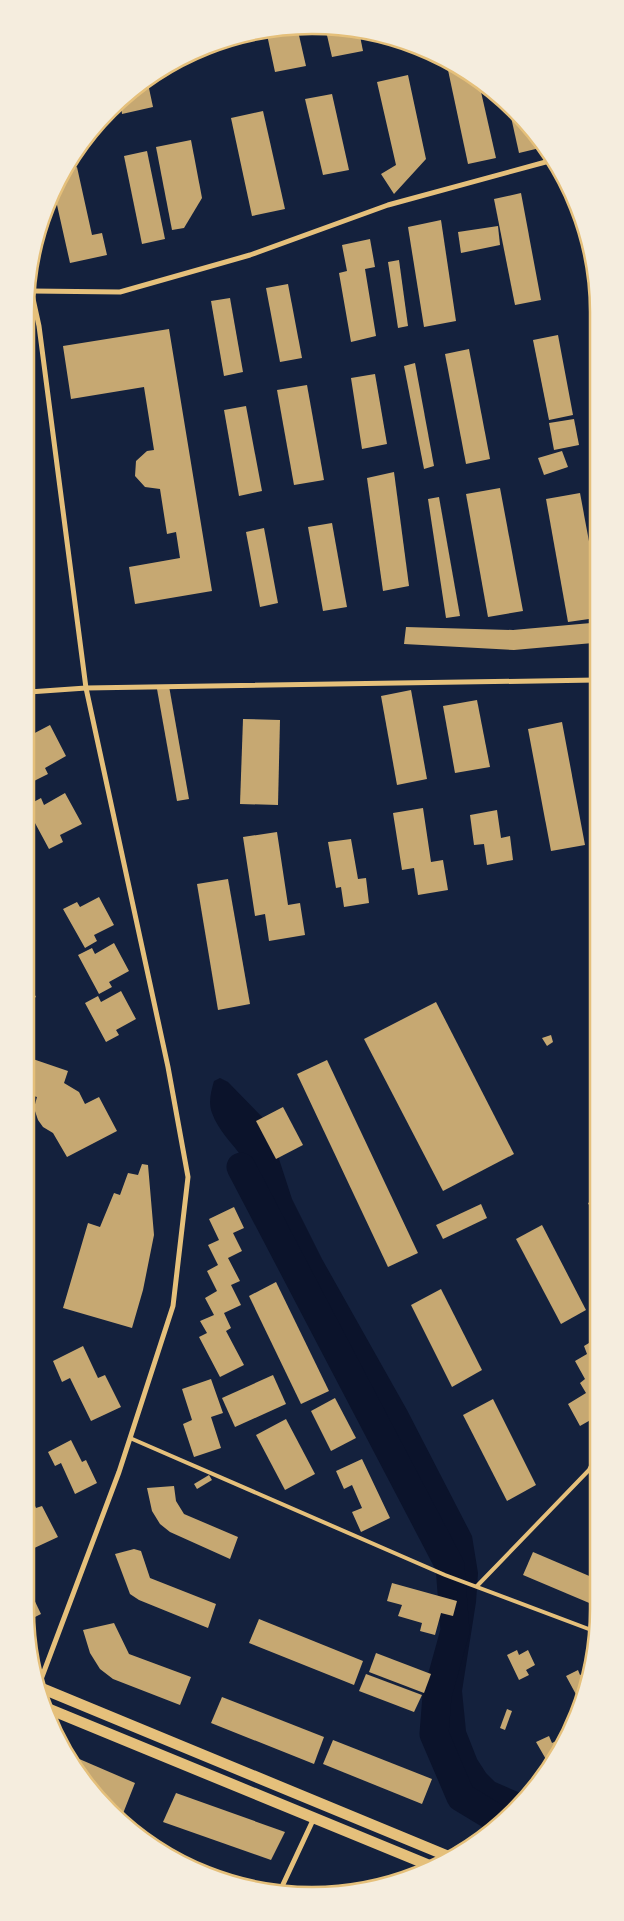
<svg xmlns="http://www.w3.org/2000/svg" width="624" height="1921" viewBox="0 0 624 1921" font-family="Manrope,sans-serif">
	<style>
		.water { fill: #0b132b }
		.lines { fill: none; stroke-linecap: round; stroke-linejoin: round }
		.river { stroke: #0b132b; stroke-width: 29 }
		.building { fill: #c6a872 }
		.service { stroke: #e5c07b; stroke-width: 4 }
		.minor { stroke: #e5c07b; stroke-width: 5 }
		.primary { stroke: #e5c07b; stroke-width: 11 }
		.rim { fill: none; stroke: #e5c07b; stroke-width: 2.5 }
	</style>
	<rect width="100%" height="100%" fill="#14213d"/>
	<path class="water" d="M 220,1078 L 228,1082 L 267,1122 L 292,1199 L 322,1259 L 407,1410 L 472,1536 L 478,1573 L 476,1602 L 462,1691 L 466,1731 L 477,1759 L 486,1773 L 495,1782 L 525,1795 L 508,1811 C 471,1794 453,1776 446,1735 C 441,1706 441,1678 446,1649 C 453,1607 468,1569 446,1528 C 427,1491 402,1458 382,1421 C 343,1351 308,1279 270,1208 C 261,1192 253,1173 242,1157 C 232,1143 218,1130 212,1113 C 208,1102 211,1092 214,1081 Z"/>
	<g class="lines">
		<path class="river" d="M 241,1167 L 450,1566 L 455,1631 L 437,1696 L 434,1734 L 461,1797 L 499,1820"/>
	</g>
	<g class="building">
		<path d="M 266,30 L 298,31 L 306,66 L 275,72 Z"/>
		<path d="M 326,31 L 359,31 L 363,51 L 332,57 Z"/>
		<path d="M 460,67 L 479,83 L 496,158 L 468,164 L 448,70 Z"/>
		<path d="M 408,75 L 426,159 L 394,194 L 381,174 L 396,165 L 377,82 Z"/>
		<path d="M 147,79 L 153,107 L 122,114 L 121,105 Z"/>
		<path d="M 332,94 L 349,170 L 323,175 L 305,99 Z"/>
		<path d="M 509,108 L 528,123 L 544,147 L 519,153 Z"/>
		<path d="M 263,111 L 285,209 L 252,216 L 231,118 Z"/>
		<path d="M 191,140 L 202,198 L 184,228 L 172,230 L 156,147 Z"/>
		<path d="M 147,151 L 165,239 L 142,244 L 124,156 Z"/>
		<path d="M 77,167 L 92,235 L 102,233 L 107,255 L 70,263 L 55,196 L 66,170 Z"/>
		<path d="M 521,193 L 541,300 L 515,305 L 494,199 Z"/>
		<path d="M 575,207 L 597,274 L 596,290 L 591,291 Z"/>
		<path d="M 441,220 L 456,321 L 424,327 L 408,227 Z"/>
		<path d="M 498,226 L 500,245 L 461,253 L 458,232 Z"/>
		<path d="M 370,239 L 375,267 L 365,269 L 376,336 L 351,342 L 339,273 L 347,271 L 342,245 Z"/>
		<path d="M 399,260 L 408,326 L 398,328 L 388,262 Z"/>
		<path d="M 288,284 L 302,358 L 280,362 L 266,288 Z"/>
		<path d="M 230,298 L 243,372 L 224,376 L 211,301 Z"/>
		<path d="M 596,321 L 596,360 L 595,360 L 589,322 Z"/>
		<path d="M 169,329 L 212,591 L 135,604 L 129,567 L 180,558 L 176,532 L 167,534 L 160,489 L 145,487 L 135,476 L 136,461 L 147,451 L 154,450 L 144,387 L 71,399 L 63,346 Z"/>
		<path d="M 558,335 L 573,415 L 549,420 L 533,340 Z"/>
		<path d="M 469,349 L 490,459 L 466,464 L 445,354 Z"/>
		<path d="M 415,363 L 434,466 L 424,469 L 404,366 Z"/>
		<path d="M 375,374 L 387,444 L 362,449 L 351,378 Z"/>
		<path d="M 307,385 L 324,480 L 294,485 L 277,390 Z"/>
		<path d="M 246,406 L 262,491 L 239,496 L 224,410 Z"/>
		<path d="M 574,419 L 579,445 L 554,450 L 549,423 Z"/>
		<path d="M 562,451 L 568,467 L 544,475 L 538,458 Z"/>
		<path d="M 394,472 L 409,586 L 383,591 L 367,478 Z"/>
		<path d="M 500,488 L 523,611 L 488,617 L 466,494 Z"/>
		<path d="M 580,493 L 596,579 L 596,618 L 568,622 L 546,499 Z"/>
		<path d="M 439,497 L 460,616 L 446,618 L 428,499 Z"/>
		<path d="M 332,523 L 347,607 L 323,611 L 308,527 Z"/>
		<path d="M 264,528 L 278,603 L 260,607 L 246,532 Z"/>
		<path d="M 591,623 L 593,643 L 514,650 L 404,644 L 406,627 L 513,630 Z"/>
		<path d="M 169,686 L 189,799 L 177,801 L 157,689 Z"/>
		<path d="M 411,690 L 427,779 L 397,785 L 381,696 Z"/>
		<path d="M 477,700 L 490,767 L 455,773 L 443,706 Z"/>
		<path d="M 243,719 L 280,720 L 278,805 L 240,804 Z"/>
		<path d="M 562,722 L 585,845 L 551,851 L 528,729 Z"/>
		<path d="M 50,725 L 66,756 L 45,768 L 48,774 L 34,781 L 28,772 L 29,736 Z"/>
		<path d="M 65,793 L 82,824 L 60,835 L 63,842 L 49,849 L 28,810 L 28,805 L 41,798 L 44,805 Z"/>
		<path d="M 423,808 L 431,862 L 443,860 L 448,890 L 418,895 L 414,868 L 402,870 L 393,813 Z"/>
		<path d="M 497,810 L 501,838 L 510,836 L 513,860 L 487,865 L 484,844 L 474,845 L 470,815 Z"/>
		<path d="M 277,832 L 288,905 L 300,903 L 305,935 L 269,941 L 265,914 L 255,916 L 243,837 Z"/>
		<path d="M 351,839 L 358,879 L 366,878 L 369,903 L 344,907 L 341,887 L 336,888 L 328,842 Z"/>
		<path d="M 228,879 L 250,1004 L 218,1010 L 197,884 Z"/>
		<path d="M 99,897 L 114,925 L 94,935 L 97,941 L 85,948 L 63,909 L 77,902 L 80,907 Z"/>
		<path d="M 114,943 L 129,971 L 109,982 L 112,987 L 99,994 L 78,955 L 92,948 L 95,954 Z"/>
		<path d="M 28,982 L 36,997 L 28,1001 Z"/>
		<path d="M 121,991 L 136,1019 L 116,1030 L 119,1035 L 106,1042 L 85,1003 L 98,996 L 101,1002 Z"/>
		<path d="M 436,1002 L 514,1154 L 443,1191 L 364,1039 Z"/>
		<path d="M 551,1035 L 553,1042 L 547,1046 L 542,1038 Z"/>
		<path d="M 27,1057 L 68,1071 L 64,1083 L 79,1092 L 85,1104 L 99,1097 L 117,1131 L 67,1157 L 53,1133 L 43,1127 L 38,1120 L 34,1108 L 37,1097 L 27,1094 Z"/>
		<path d="M 327,1060 L 418,1253 L 388,1267 L 297,1074 Z"/>
		<path d="M 283,1107 L 303,1145 L 276,1159 L 256,1121 Z"/>
		<path d="M 142,1164 L 148,1165 L 154,1235 L 143,1290 L 132,1328 L 63,1308 L 88,1223 L 100,1227 L 114,1193 L 120,1195 L 128,1173 L 138,1175 Z"/>
		<path d="M 594,1200 L 594,1215 L 588,1203 Z"/>
		<path d="M 481,1204 L 487,1218 L 443,1239 L 436,1225 Z"/>
		<path d="M 234,1207 L 244,1228 L 233,1233 L 242,1251 L 228,1258 L 240,1281 L 231,1285 L 241,1305 L 224,1313 L 231,1328 L 226,1331 L 244,1365 L 220,1377 L 199,1337 L 207,1333 L 200,1321 L 214,1315 L 205,1298 L 217,1291 L 207,1271 L 218,1265 L 208,1245 L 219,1240 L 209,1219 Z"/>
		<path d="M 542,1225 L 586,1310 L 561,1324 L 516,1239 Z"/>
		<path d="M 276,1282 L 329,1391 L 301,1404 L 249,1296 Z"/>
		<path d="M 441,1289 L 482,1370 L 452,1387 L 411,1305 Z"/>
		<path d="M 594,1340 L 594,1418 L 580,1426 L 568,1404 L 586,1393 L 580,1383 L 585,1379 L 575,1361 L 587,1354 L 584,1346 Z"/>
		<path d="M 83,1346 L 98,1378 L 105,1375 L 121,1407 L 91,1421 L 70,1378 L 62,1382 L 53,1361 Z"/>
		<path d="M 273,1375 L 286,1404 L 235,1427 L 222,1398 Z"/>
		<path d="M 211,1379 L 223,1413 L 211,1417 L 221,1448 L 194,1457 L 183,1424 L 192,1420 L 182,1389 Z"/>
		<path d="M 335,1398 L 356,1438 L 331,1451 L 311,1411 Z"/>
		<path d="M 493,1399 L 536,1485 L 507,1501 L 463,1415 Z"/>
		<path d="M 286,1419 L 315,1474 L 285,1490 L 256,1435 Z"/>
		<path d="M 71,1440 L 82,1462 L 86,1460 L 97,1483 L 75,1494 L 61,1463 L 55,1466 L 48,1452 Z"/>
		<path d="M 362,1459 L 390,1518 L 361,1532 L 352,1512 L 362,1508 L 352,1485 L 344,1489 L 336,1471 Z"/>
		<path d="M 209,1475 L 212,1480 L 197,1489 L 194,1484 Z"/>
		<path d="M 174,1486 L 176,1501 L 184,1514 L 238,1537 L 230,1559 L 170,1532 L 160,1524 L 152,1511 L 147,1488 Z"/>
		<path d="M 26,1487 L 36,1508 L 42,1506 L 58,1537 L 30,1550 L 25,1540 Z"/>
		<path d="M 134,1549 L 141,1551 L 150,1578 L 216,1604 L 208,1628 L 139,1600 L 130,1594 L 115,1554 Z"/>
		<path d="M 533,1552 L 594,1578 L 594,1605 L 523,1575 Z"/>
		<path d="M 392,1583 L 457,1601 L 453,1616 L 441,1613 L 435,1635 L 420,1631 L 422,1623 L 398,1616 L 402,1605 L 387,1601 Z"/>
		<path d="M 30,1591 L 41,1614 L 27,1621 L 25,1594 Z"/>
		<path d="M 259,1619 L 363,1661 L 354,1685 L 249,1643 Z"/>
		<path d="M 114,1623 L 129,1654 L 191,1677 L 180,1705 L 113,1679 L 100,1669 L 90,1653 L 83,1630 Z"/>
		<path d="M 517,1650 L 519,1655 L 528,1650 L 535,1665 L 526,1670 L 529,1675 L 519,1680 L 507,1655 Z"/>
		<path d="M 376,1653 L 431,1674 L 424,1693 L 369,1672 Z"/>
		<path d="M 592,1669 L 579,1700 L 566,1676 L 578,1670 L 580,1675 Z"/>
		<path d="M 366,1674 L 422,1695 L 414,1712 L 359,1691 Z"/>
		<path d="M 222,1697 L 324,1737 L 314,1764 L 211,1723 Z"/>
		<path d="M 507,1709 L 512,1711 L 505,1730 L 500,1728 Z"/>
		<path d="M 549,1736 L 552,1743 L 564,1737 L 551,1768 L 536,1742 Z"/>
		<path d="M 333,1740 L 432,1779 L 422,1804 L 323,1764 Z"/>
		<path d="M 70,1755 L 135,1783 L 122,1816 L 115,1813 L 96,1798 Z"/>
		<path d="M 176,1793 L 285,1832 L 271,1860 L 163,1822 Z"/>
		<path d="M 345,1884 L 356,1888 L 343,1889 Z"/>
	</g>
	<g class="lines">
		<g class="service">
			<path d="M 130,1438 L 445,1575 L 594,1631"/>
			<path d="M 477,1586 L 589,1470 L 594,1460"/>
		</g>
		<g class="minor">
			<path d="M 30,285 L 39,326 L 86,688 L 168,1067 L 188,1177 L 173,1306 L 119,1472 L 40,1682"/>
			<path d="M 32,291 L 120,292 L 250,255 L 388,205 L 553,160"/>
			<path d="M 29,692 L 86,688 L 596,680"/>
			<path d="M 279,1893 L 314,1818"/>
		</g>
		<g class="primary">
			<path d="M 41,1688 L 450,1857"/>
			<path d="M 44,1707 L 431,1866"/>
		</g>
	</g>
	<path d="M0 0H624V1921H0ZM312 34H312A278 278 0 0 1 590 312V1609A278 278 0 0 1 312 1887H312A278 278 0 0 1 34 1609V312A278 278 0 0 1 312 34Z" fill="#f5edde" fill-rule="evenodd"/>
	<path class="rim" d="M312 34H312A278 278 0 0 1 590 312V1609A278 278 0 0 1 312 1887H312A278 278 0 0 1 34 1609V312A278 278 0 0 1 312 34Z"/>
</svg>
